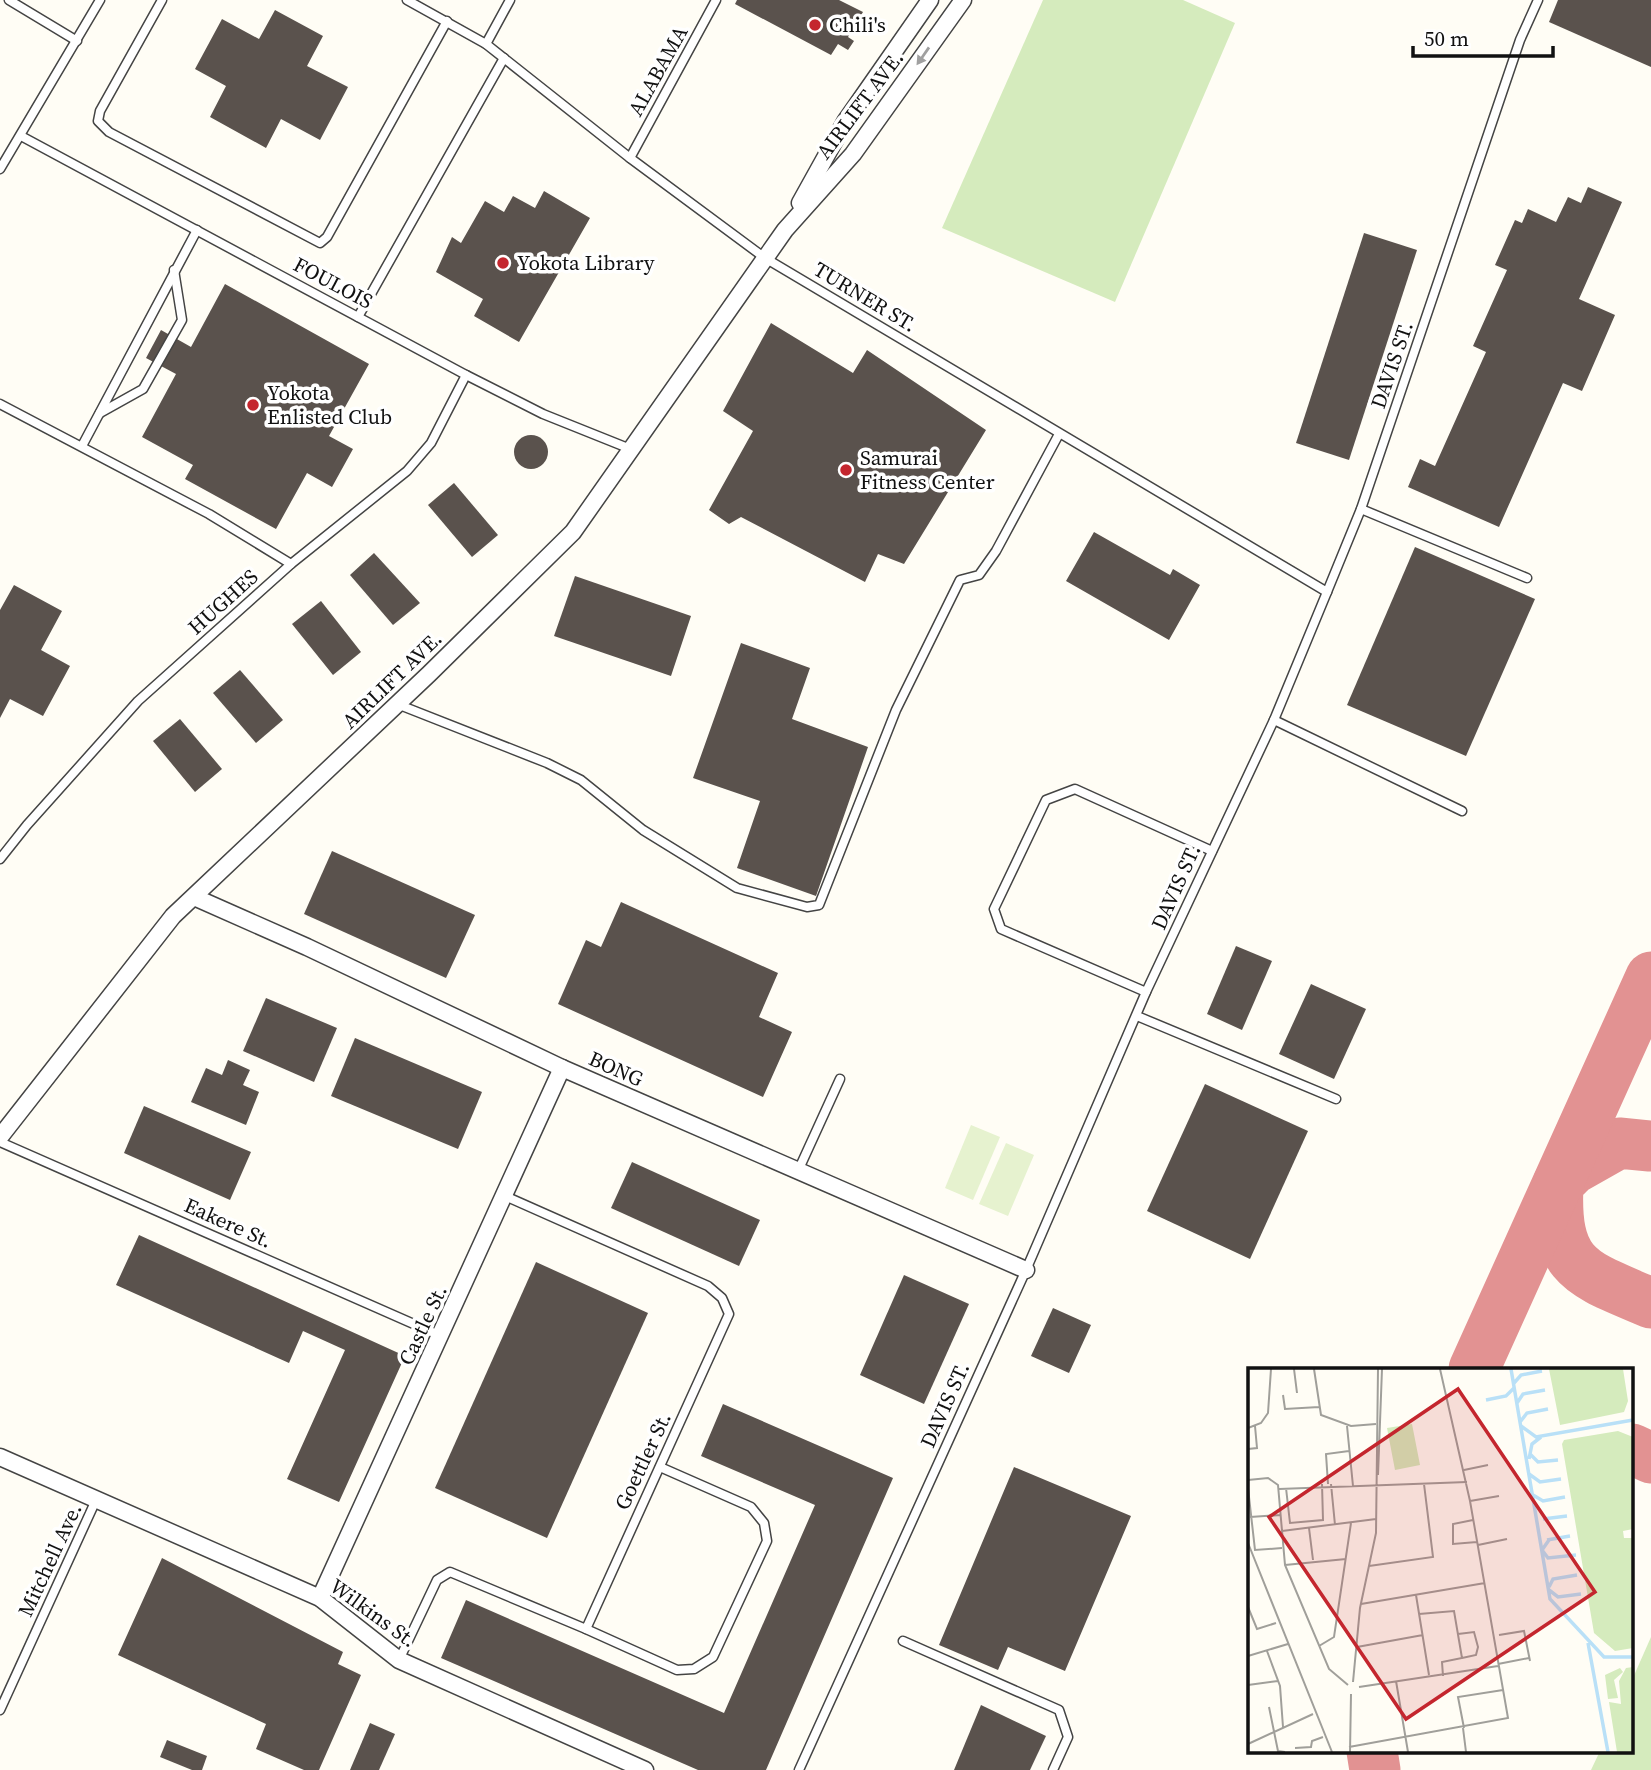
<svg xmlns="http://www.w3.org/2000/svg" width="1651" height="1770" viewBox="0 0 1651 1770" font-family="'Source Serif 4',serif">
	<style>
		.green { fill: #d5ebbd }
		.pitch { fill: #e6f2cf }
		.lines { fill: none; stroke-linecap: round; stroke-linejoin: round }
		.taxiway { stroke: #e29292; stroke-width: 51 }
		.building { fill: #5a524d }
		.service-casing { stroke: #444; stroke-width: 11 }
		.minor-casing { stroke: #444; stroke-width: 19 }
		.service { stroke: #fff; stroke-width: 8 }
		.minor { stroke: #fff; stroke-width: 16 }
		.oneway { fill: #a0a0a0 }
		.poi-dot { fill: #c4262e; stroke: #fff; stroke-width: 2.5 }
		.labels { text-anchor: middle; stroke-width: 7; stroke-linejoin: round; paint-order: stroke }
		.poi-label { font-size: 21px; fill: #111; stroke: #fff; text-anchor: start }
		.street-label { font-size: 21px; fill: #111; stroke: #fff }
		.inset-river { fill: none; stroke: #b9e0f7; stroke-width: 3.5 }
		.inset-road { fill: none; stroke: #a09f9a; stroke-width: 2 }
		.view { fill: #c4262e; fill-opacity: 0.15; stroke: #c4262e; stroke-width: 3.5 }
		.inset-edge { fill: none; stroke: #111; stroke-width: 3.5 }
	</style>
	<rect width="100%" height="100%" fill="#fffdf5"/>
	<g class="green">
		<path d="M 1043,0 L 1183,0 L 1235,23 L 1115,302 L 942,228 Z"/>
		<path d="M 1651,1637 L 1651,1770 L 1591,1770 L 1600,1751 L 1632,1751 L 1632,1680 Z"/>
	</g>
	<g class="pitch">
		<path d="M 971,1125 L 1000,1137 L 973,1200 L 945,1188 Z"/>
		<path d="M 1006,1143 L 1034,1155 L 1008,1216 L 979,1204 Z"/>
	</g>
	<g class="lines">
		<g class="taxiway">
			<path d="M 1650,1146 L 1619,1143 L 1573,1169 L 1558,1184 C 1554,1269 1581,1273 1651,1303"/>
			<path d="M 1474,1369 L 1651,977"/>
			<path d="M 1632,1449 L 1651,1458"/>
			<path d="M 1372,1751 L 1375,1770"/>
		</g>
	</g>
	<g class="building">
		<path d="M 737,0 L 839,0 L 863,12 L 848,37 L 854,41 L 848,50 L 838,44 L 831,55 L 735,4 Z"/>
		<path d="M 1558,0 L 1651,0 L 1651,67 L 1549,22 Z"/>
		<path d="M 275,10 L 323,36 L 307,66 L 348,87 L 320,140 L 281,119 L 266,148 L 210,117 L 226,86 L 195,69 L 222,19 L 259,39 Z"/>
		<path d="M 1588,187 L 1622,202 L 1579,299 L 1615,315 L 1582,391 L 1563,383 L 1499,527 L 1408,487 L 1420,459 L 1435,466 L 1486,352 L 1473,346 L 1507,270 L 1495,265 L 1515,220 L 1522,223 L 1528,209 L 1556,222 L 1568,197 L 1581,203 Z"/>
		<path d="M 544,191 L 590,218 L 519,342 L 474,316 L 483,299 L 436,272 L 452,237 L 461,243 L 485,201 L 504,212 L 513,196 L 535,208 Z"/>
		<path d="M 1364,233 L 1417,250 L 1349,460 L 1296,443 Z"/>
		<path d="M 225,284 L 369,364 L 329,436 L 353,449 L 332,487 L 307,473 L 276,529 L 185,479 L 193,465 L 142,437 L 176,374 L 146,358 L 161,330 L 191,347 Z"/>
		<path d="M 771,323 L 853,373 L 867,350 L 986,430 L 904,564 L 878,554 L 865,582 L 741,517 L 729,524 L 709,510 L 753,431 L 723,411 Z"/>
		<circle cx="531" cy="452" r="17"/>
		<path d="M 454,483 L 498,535 L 472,557 L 428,505 Z"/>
		<path d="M 1094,532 L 1170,575 L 1173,569 L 1200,585 L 1169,640 L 1066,581 Z"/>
		<path d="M 1415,547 L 1535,599 L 1466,756 L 1347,705 Z"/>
		<path d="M 374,553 L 420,603 L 393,625 L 350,575 Z"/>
		<path d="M 575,576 L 691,616 L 671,676 L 554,636 Z"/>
		<path d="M 14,585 L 62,611 L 41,650 L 70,666 L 43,716 L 10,699 L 0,718 L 0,610 Z"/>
		<path d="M 321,601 L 361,652 L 333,675 L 292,624 Z"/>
		<path d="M 741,643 L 810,668 L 792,719 L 868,747 L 816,896 L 737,868 L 760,801 L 693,778 Z"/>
		<path d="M 240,670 L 283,720 L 256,743 L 213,693 Z"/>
		<path d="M 180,719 L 222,769 L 195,792 L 153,741 Z"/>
		<path d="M 332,851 L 475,915 L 446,978 L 304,914 Z"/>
		<path d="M 621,902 L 778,973 L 759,1017 L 792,1032 L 763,1097 L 558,1004 L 586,940 L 601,947 Z"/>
		<path d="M 1236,946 L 1272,961 L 1242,1030 L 1207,1014 Z"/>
		<path d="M 1311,984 L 1366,1009 L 1334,1079 L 1279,1054 Z"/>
		<path d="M 266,998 L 337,1028 L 314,1082 L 243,1051 Z"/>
		<path d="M 355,1038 L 482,1092 L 458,1149 L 331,1096 Z"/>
		<path d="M 228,1060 L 250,1070 L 243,1085 L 259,1092 L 246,1125 L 191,1102 L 206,1068 L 222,1075 Z"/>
		<path d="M 1205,1084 L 1308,1131 L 1250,1259 L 1147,1211 Z"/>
		<path d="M 144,1106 L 251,1152 L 230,1200 L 124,1153 Z"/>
		<path d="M 632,1162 L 760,1220 L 739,1266 L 611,1208 Z"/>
		<path d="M 139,1235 L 405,1356 L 339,1502 L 287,1479 L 345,1350 L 303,1331 L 289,1363 L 116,1285 Z"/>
		<path d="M 536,1262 L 648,1313 L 547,1538 L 435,1488 Z"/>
		<path d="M 904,1275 L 969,1304 L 924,1404 L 860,1375 Z"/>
		<path d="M 1053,1308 L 1091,1325 L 1069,1373 L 1031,1356 Z"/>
		<path d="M 723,1404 L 893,1478 L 766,1770 L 698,1770 L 441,1658 L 466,1600 L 724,1713 L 815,1505 L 701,1456 Z"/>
		<path d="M 1014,1467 L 1131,1516 L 1065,1671 L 1008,1647 L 998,1670 L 939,1645 Z"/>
		<path d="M 162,1558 L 343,1652 L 338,1664 L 361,1675 L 319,1770 L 304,1770 L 256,1749 L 266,1724 L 118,1655 Z"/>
		<path d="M 981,1705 L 1046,1736 L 1030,1770 L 954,1770 Z"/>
		<path d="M 370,1723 L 395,1734 L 379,1770 L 350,1770 Z"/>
		<path d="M 167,1740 L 207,1756 L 202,1770 L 192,1770 L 160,1757 Z"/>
	</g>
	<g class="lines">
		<g class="service-casing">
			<g id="service">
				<path d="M 9,0 L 77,41"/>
				<path d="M 162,0 L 100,111 L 98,121 L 109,132 L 320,243 L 327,237 L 447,21"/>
				<path d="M 407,0 L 486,44 L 630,158 L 765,258 L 1327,592"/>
				<path d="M 486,44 L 510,0"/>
				<path d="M 21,136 L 466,375 L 543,414 L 633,450"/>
				<path d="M 630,158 L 716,0"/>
				<path d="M 0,169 L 100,0"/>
				<path d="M 358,317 L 504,58"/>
				<path d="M 0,404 L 209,514 L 291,564"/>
				<path d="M 100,413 L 143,389 L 182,320 L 174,270"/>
				<path d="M 82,446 L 197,230"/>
				<path d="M 1361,509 L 1527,578"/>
				<path d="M 397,704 L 547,763 L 581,780 L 643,830 L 737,888 L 807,907 L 819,905 L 896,710 L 960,580 L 979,575 L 996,551 L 1059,434"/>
				<path d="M 1274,720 L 1462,811"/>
				<path d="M 0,859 L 27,825 L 138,701 L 291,564 L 407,471 L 431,443 L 466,375"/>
				<path d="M 1146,992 L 1001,929 L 994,909 L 1046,800 L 1075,789 L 1212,851"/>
				<path d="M 1137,1016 L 1336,1099"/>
				<path d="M 0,1142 L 441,1336"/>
				<path d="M 798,1171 L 840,1079"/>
				<path d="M 586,1629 L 677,1670 L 694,1669 L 713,1657 L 767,1541 L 764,1523 L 751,1507 L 660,1467"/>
				<path d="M 903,1641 L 1059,1710 L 1068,1737 L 1053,1770"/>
				<path d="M 399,1660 L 437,1580 L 450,1572 L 586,1629 L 729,1314 L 722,1298 L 708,1286 L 505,1196"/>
				<path d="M 0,1710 L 96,1500"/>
				<path d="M 799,1770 L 1026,1270 L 1146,992 L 1274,720 L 1327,592 L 1361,509 L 1520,40 L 1538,0"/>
			</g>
		</g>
		<g class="minor-casing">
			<g id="minor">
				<path d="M 800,203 L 845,122 L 930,0"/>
				<path d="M 194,897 L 307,947 L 562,1068 L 1026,1270"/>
				<path d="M 0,1137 L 173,916 L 429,674 L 573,532 L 785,230 L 853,154 L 963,0"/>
				<path d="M 0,1457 L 320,1598 L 399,1660 L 645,1770"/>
				<path d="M 320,1598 L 562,1068"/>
			</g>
		</g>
		<use href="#service" class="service"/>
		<use href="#minor" class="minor"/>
	</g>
	<defs><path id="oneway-solid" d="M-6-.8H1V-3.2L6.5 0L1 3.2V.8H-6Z" transform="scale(1.75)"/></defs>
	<use class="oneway" href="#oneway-solid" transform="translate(923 56) rotate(125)"/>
	<g class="poi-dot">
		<circle cx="815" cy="25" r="7"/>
		<circle cx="503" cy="263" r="7"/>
		<circle cx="253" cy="405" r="7"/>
		<circle cx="846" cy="470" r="7"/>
	</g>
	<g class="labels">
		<g class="poi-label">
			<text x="829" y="32">Chili's</text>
			<text x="517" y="270">Yokota Library</text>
			<text x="267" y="400">Yokota<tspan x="267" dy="24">Enlisted Club</tspan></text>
			<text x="860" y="465">Samurai<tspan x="860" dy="24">Fitness Center</tspan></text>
		</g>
		<g class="street-label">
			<text transform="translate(658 71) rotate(-61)" y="7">ALABAMA</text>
			<text transform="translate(860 105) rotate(-53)" y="7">AIRLIFT AVE.</text>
			<text transform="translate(333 283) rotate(28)" y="7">FOULOIS</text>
			<text transform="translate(865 297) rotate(31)" y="7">TURNER ST.</text>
			<text transform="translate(1392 365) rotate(-71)" y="7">DAVIS ST.</text>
			<text transform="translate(223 602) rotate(-42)" y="7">HUGHES</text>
			<text transform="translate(392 680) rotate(-44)" y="7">AIRLIFT AVE.</text>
			<text transform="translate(1176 887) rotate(-66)" y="7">DAVIS ST.</text>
			<text transform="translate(616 1069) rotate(24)" y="7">BONG</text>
			<text transform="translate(228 1223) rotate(24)" y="7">Eakere St.</text>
			<text transform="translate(423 1325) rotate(-65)" y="7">Castle St.</text>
			<text transform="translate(945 1405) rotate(-66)" y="7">DAVIS ST.</text>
			<text transform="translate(643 1461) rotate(-65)" y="7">Goettler St.</text>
			<text transform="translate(50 1560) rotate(-65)" y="7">Mitchell Ave.</text>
			<text transform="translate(373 1613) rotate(36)" y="7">Wilkins St.</text>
		</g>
	</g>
	<g transform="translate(1248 1368)">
		<rect width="385" height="385" fill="#fffdf5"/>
		<path d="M 301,1 L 375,1 L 380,33 L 376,44 L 312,57 ZM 164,56 L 172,97 L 147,102 L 139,60 ZM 370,63 L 385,69 L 385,161 L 375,163 L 376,170 L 385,170 L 385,280 L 367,283 L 346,265 L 314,76 L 316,72 ZM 385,299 L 385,384 L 369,384 L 361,334 L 373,336 L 371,313 L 378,300 ZM 372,300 L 375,304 L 366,312 L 370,330 L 360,331 L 357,307 Z" fill="#d5ebbd"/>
		<path class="inset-river" d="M 263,1 L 302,231 L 356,289 L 385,289M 266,15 L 273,7 L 294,3M 238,32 L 258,28 L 266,20M 269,35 L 275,26 L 297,22M 272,54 L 279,45 L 300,41M 273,58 L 288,69 L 385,52M 282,86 L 290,94 L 310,92M 281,91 L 284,76 L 293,69M 281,106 L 292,114 L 313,111M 285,127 L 295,133 L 317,129M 295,151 L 319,148M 299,172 L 322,168M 301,172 L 294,182 L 300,190 L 328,187M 301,219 L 305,211 L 329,207M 301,222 L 310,229 L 333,226M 340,275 L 360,384"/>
		<path class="inset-road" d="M 46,1 L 49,25M 66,1 L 73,47 L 103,58 L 128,56M 35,27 L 37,41 L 71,39M 99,58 L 105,118M 0,60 L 13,55 L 20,45 L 23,1M 0,81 L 9,80 L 7,58M 216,102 L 240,97M 130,107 L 134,1M 0,112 L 20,110 L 30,117 L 37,197 L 81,301 L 100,317M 80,116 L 78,86 L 101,83M 83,116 L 87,157M 0,120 L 7,182 L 34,180M 38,120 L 42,155 L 75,152 L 74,116M 31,121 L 219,114M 222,133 L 251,128M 2,149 L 33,147M 225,152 L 205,156 L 205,176 L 229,174M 61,160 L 65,192M 34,163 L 128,151M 0,175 L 84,384M 230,177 L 259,171M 37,197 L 98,191M 121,198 L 185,189 L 176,116M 168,227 L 181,307M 113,236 L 237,215M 0,239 L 9,261 L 28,255M 171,246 L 206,243 L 214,290 L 194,294 L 195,308M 210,266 L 226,264 L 230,279 L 228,287 L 214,290M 251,267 L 276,263 L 282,293M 71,278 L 86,269 L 103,155M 109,279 L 175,267M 19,283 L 32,318 L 35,359M 0,288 L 40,276M 250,296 L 281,290M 148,313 L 160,384M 105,314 L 112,240 L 128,165 L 130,1M 0,317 L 30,313M 111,319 L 250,298M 21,339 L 30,383 L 37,384M 215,360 L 218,384M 216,360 L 210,329 L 255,322M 0,376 L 65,346M 101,379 L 260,350 L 222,133 L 192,1M 47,380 L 63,379 L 64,373 L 75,369M 102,384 L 103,326"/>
		<path class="view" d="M 210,21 L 347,224 L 158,351 L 21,149 Z"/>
		<rect width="385" height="385" class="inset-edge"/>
	</g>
	<path d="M1413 46v10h140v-10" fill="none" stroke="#111111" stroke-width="3.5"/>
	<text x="1424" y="46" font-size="21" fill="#111111" stroke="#ffffff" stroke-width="5" paint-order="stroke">50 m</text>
</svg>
